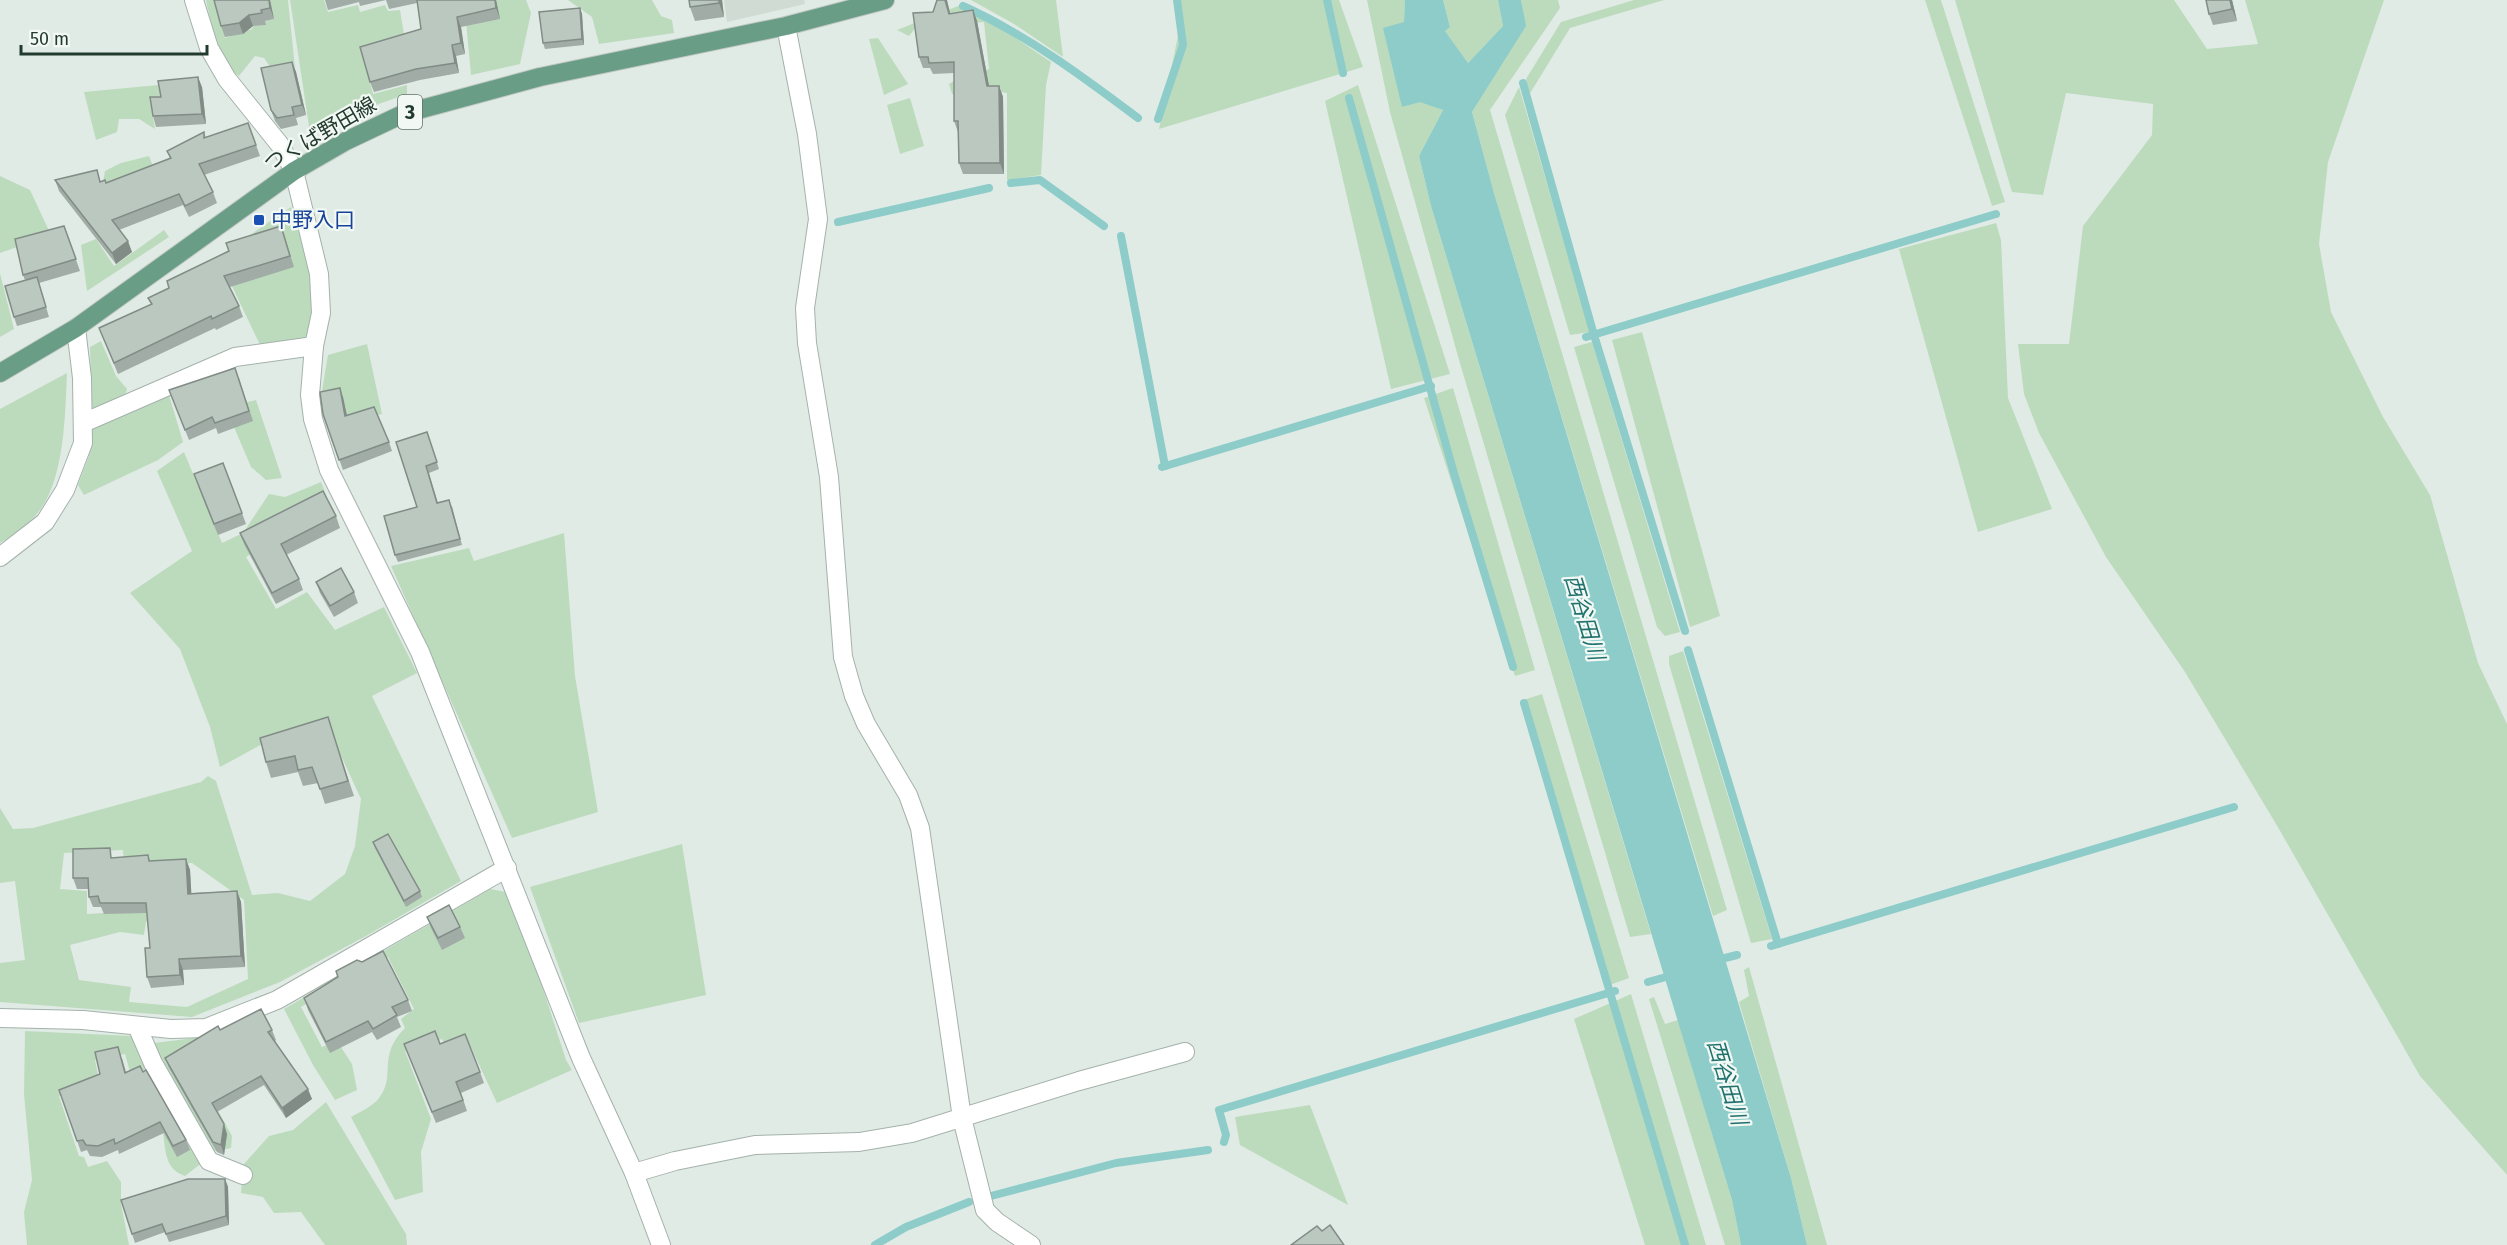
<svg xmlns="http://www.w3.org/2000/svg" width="2507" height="1245" viewBox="0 0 2507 1245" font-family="'Fira Sans','Noto Sans JP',sans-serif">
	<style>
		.built { fill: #d0dbd3 }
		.green { fill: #bcdbbd; fill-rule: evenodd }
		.water { fill: #8dccc9 }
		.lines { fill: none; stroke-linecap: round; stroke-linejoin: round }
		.stream { stroke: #8dccc9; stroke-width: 8 }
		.street-casing { stroke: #a4b2ab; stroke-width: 20 }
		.primary-casing { stroke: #c1c8c5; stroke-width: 20 }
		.street { stroke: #fff; stroke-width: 18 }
		.primary { stroke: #699d85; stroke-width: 18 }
		.wall { fill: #a0aca5 }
		.shaded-wall { fill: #828c86 }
		.building { fill: #bac8c0; stroke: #828c86; stroke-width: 1.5 }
		.transit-dot { fill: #1a4fb4; stroke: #f2f8f3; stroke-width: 2 }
		.labels { text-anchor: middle; stroke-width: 4.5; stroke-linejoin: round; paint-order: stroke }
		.shield { fill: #f2f8f3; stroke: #61736a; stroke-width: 1.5 }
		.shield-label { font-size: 20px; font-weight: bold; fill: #233a2f }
		.street-label { font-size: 21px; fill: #233a2f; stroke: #f2f8f3 }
		.transit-label { font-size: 21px; fill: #164399; stroke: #f2f8f3; text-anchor: start }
		.water-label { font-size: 22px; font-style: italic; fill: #21726f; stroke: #f2f8f3 }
	</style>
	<rect width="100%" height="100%" fill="#e1ebe5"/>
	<path class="built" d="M 724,0 L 804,0 L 805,4 L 727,22 Z"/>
	<g class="green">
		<path d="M 206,0 L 224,0 L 225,38 L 252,29 L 253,26 L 265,25 L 265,21 L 274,19 L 270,0 L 288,0 L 295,68 L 273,71 L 264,58 L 255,56 L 239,76 C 221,65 210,21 206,0 Z"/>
		<path d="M 290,0 L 324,0 L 328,12 L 358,5 L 360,12 L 385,5 L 388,11 L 400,10 L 406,47 L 363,57 L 373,94 L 407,85 L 407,94 L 336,119 L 310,133 Z"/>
		<path d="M 464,0 L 526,0 L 531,13 L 520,64 L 471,75 Z"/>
		<path d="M 568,0 L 652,0 L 661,16 L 672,20 L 674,33 L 599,44 L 592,17 Z"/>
		<path d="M 971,0 L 1056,0 L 1063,57 L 1014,24 Z"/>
		<path d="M 1176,0 L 1339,0 L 1363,67 L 1159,129 L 1181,21 Z"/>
		<path d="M 1367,0 L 1405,0 L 1402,107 L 1420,101 L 1443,110 L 1419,156 L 1431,206 L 1651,934 L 1630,937 L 1459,360 L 1390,112 Z"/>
		<path d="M 1443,0 L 1498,0 L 1503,26 L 1468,63 L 1444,30 L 1450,27 Z"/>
		<path d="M 1521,0 L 1558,0 L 1560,8 L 1490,110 L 1727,910 L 1713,916 L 1494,193 L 1472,112 L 1525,26 Z"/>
		<path d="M 1634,0 L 1664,0 L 1570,28 L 1529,95 L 1526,79 L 1561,22 Z"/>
		<path d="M 1925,0 L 1941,0 L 2005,202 L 1992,206 Z"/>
		<path d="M 1955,0 L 2174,0 L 2207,49 L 2258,44 L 2245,0 L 2384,0 L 2328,162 L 2319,244 L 2331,312 L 2383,417 L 2430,495 L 2478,663 L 2507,724 L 2507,1175 L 2420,1076 L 2279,829 L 2185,672 L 2106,557 L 2039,433 L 2024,394 L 2018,344 L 2069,344 L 2083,226 L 2152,135 L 2153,104 L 2066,93 L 2043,195 L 2012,192 Z"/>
		<path d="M 958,6 L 998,26 L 1051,62 L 1046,85 L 1041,175 L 1007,180 L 1007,93 L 995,91 L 952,94 L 949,84 L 962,76 L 989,69 L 984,22 L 916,27 L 909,36 L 897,30 Z"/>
		<path d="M 878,38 L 908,84 L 884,95 L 869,39 Z"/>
		<path d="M 158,85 L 162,105 L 151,106 L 155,129 L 139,119 L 119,119 L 117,132 L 96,140 L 84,92 Z"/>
		<path d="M 1358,85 L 1450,374 L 1391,389 L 1325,101 Z"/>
		<path d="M 1519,87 L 1590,332 L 1570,335 L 1505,115 Z"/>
		<path d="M 910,98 L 924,146 L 900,154 L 887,105 Z"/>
		<path d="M 149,156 L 156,174 L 102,188 L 105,171 L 121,163 Z"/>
		<path d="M 0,176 L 30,190 L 51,235 L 0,253 Z"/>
		<path d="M 291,207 L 310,270 L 313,303 L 308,341 L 263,351 L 218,257 Z"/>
		<path d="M 1996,223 L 2001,240 L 2008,398 L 2052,509 L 1978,532 L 1899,249 Z"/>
		<path d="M 164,230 L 169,237 L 87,291 L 81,245 L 96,239 L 114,266 Z"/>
		<path d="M 0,273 L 14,329 L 0,337 Z"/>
		<path d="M 1642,332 L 1720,616 L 1690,627 L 1612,340 Z"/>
		<path d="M 101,341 L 116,376 L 127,389 L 124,398 L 98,411 L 92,407 L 90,347 Z"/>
		<path d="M 1592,342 L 1680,632 L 1665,636 L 1657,627 L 1574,347 Z"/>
		<path d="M 367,344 L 382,414 L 326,426 L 321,397 L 328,355 Z"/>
		<path d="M 67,373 C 65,415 65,482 36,515 C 26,527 13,535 0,543 L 0,409 Z"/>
		<path d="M 1453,388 L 1535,670 L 1515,676 L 1424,398 Z"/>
		<path d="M 169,395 L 183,442 L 158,460 L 84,495 L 78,485 L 89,456 L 91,429 Z"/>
		<path d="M 256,400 L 282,478 L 266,480 L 251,467 L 231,420 L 236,405 Z"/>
		<path d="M 184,452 L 222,543 L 243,533 L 269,494 L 285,497 L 321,482 L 327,497 L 277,538 L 246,557 L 276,609 L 307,592 L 335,630 L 384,607 L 417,673 L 372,696 L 461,881 L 366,936 L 280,982 L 192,1017 L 0,1002 L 0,963 L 25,960 L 15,881 L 0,883 L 0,808 L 13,829 L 33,828 L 201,782 L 208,776 L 216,781 L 252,895 L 278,893 L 310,901 L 345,874 L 355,846 L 361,799 L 325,721 L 294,727 L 220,767 L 210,727 L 180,649 L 130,593 L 192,551 L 157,471 ZM 123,850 L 124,866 L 192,863 L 244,900 L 248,979 L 187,1007 L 129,1002 L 131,987 L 79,980 L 70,945 L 120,932 L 144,935 L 146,922 L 156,921 L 155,910 L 87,914 L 87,891 L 60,889 L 64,853 Z"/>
		<path d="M 564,533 L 575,676 L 598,812 L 512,838 L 391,566 L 469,548 L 474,561 Z"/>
		<path d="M 1683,651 L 1772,939 L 1751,943 L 1669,664 L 1669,656 Z"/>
		<path d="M 1542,694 L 1629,978 L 1607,986 L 1523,700 Z"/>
		<path d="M 682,844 L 706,995 L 579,1023 L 530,887 Z"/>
		<path d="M 490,889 L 512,893 L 566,1060 L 572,1070 L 497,1103 L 468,1041 L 448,1053 L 442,1039 L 405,1051 L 431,1119 L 421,1152 L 423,1192 L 395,1200 L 351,1117 C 360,1112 373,1106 379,1098 C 397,1075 376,1057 405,1028 L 401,1019 L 414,1009 L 388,957 L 301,1007 L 322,1047 L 337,1041 L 352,1064 L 357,1090 L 335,1100 L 313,1065 L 284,1009 Z"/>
		<path d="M 1749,967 L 1827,1245 L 1807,1245 L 1791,1178 L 1739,1002 L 1749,996 L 1744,970 Z"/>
		<path d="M 1631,994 L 1706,1245 L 1645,1245 L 1574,1019 Z"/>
		<path d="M 1654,997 L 1665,1024 L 1678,1020 L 1732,1200 L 1741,1245 L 1725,1245 L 1649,999 Z"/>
		<path d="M 268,1015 L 236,1031 L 217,1109 L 232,1136 L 231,1148 L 211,1152 L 158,1065 L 154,1043 L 203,1037 Z"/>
		<path d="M 25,1031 L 132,1036 L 203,1162 L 185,1176 C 161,1168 167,1144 161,1123 L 167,1116 L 149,1073 L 132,1079 L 125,1054 L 95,1060 L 99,1079 L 59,1096 L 79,1156 L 84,1157 L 88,1167 L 107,1161 L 121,1182 L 121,1204 L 129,1245 L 27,1245 L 24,1212 L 32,1180 L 24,1094 Z"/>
		<path d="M 326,1102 L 406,1234 L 407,1245 L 325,1245 L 301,1212 L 274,1213 L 263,1197 L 241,1193 L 243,1165 L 269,1136 L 293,1130 Z"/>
		<path d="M 1310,1105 L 1348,1205 L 1240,1145 L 1235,1117 Z"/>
	</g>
	<path class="water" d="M 1405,0 L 1443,0 L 1450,27 L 1445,31 L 1468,63 L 1503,26 L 1498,0 L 1521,0 L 1526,26 L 1472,112 L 1494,193 L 1791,1178 L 1807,1245 L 1741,1245 L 1732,1200 L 1431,206 L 1419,156 L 1443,110 L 1420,102 L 1402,107 L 1383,28 L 1404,22 Z"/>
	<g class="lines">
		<g class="stream">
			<path d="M 1327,0 L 1343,73"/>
			<path d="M 963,6 C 1027,35 1082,76 1138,118"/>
			<path d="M 1523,83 L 1594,335 L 1685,631"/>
			<path d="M 1349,98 L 1455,477 L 1513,667"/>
			<path d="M 1158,119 L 1183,45 L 1177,0"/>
			<path d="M 1011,183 L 1040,180 L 1104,226"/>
			<path d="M 838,222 L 989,188"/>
			<path d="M 1121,236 L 1165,466"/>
			<path d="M 1586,337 L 1996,214"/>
			<path d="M 1162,467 L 1431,386"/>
			<path d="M 1688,650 L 1778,944"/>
			<path d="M 1524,703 L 1685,1245"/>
			<path d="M 1771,946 L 2234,807"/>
			<path d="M 1721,959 L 1737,955"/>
			<path d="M 1648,982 L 1673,975"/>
			<path d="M 1224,1142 L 1226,1135 L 1219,1110 L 1615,991"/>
			<path d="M 991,1196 L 1116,1163 L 1208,1150"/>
			<path d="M 875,1245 L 906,1227 L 969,1202"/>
		</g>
		<g class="street-casing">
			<g id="street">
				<path d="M 194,0 L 209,48 L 227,79 L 280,145 L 294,171 L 319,274 L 321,313 L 314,346 L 310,395 L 313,419 L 329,470 L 420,652 L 581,1058 L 634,1173 L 661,1245"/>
				<path d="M 786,26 L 807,134 L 818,219 L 805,308 L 807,343 L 829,477 L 843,657 L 854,696 L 866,724 L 908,795 L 920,828 L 962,1118 L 985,1210 L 997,1222 L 1031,1245"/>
				<path d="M 83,423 L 235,357 L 314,346"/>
				<path d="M 0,557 L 45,522 L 65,490 L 83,443 L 82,378 L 76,328"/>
				<path d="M 0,1018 L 83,1020 L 171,1029 L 206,1028 L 277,1000 L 507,868"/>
				<path d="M 137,1026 L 153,1063 L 209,1161 L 243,1175"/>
				<path d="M 634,1173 L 675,1161 L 755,1145 L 859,1142 L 912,1133 L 1079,1081 L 1185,1052"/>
			</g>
		</g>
		<g class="primary-casing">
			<path id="primary" d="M 0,373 L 76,328 L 294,171 L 346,141 L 403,114 L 540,77 L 786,26 L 885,0"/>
		</g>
		<use href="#street" class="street"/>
		<use href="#primary" class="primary"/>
	</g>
	<g class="wall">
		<path d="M 270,0 L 274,19 L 265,21 L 266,25 L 253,26 L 243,34 L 225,37 L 221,26 Z"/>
		<path d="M 325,0 L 496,0 L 500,19 L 461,27 L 465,54 L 456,56 L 459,73 L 420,80 L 374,92 L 370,82 L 421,29 L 417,3 L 389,9 L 386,0 L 360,6 L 359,2 L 328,10 Z"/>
		<path d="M 689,0 L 722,0 L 724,17 L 695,21 L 690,7 Z"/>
		<path d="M 2232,0 L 2237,21 L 2213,25 L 2209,14 Z"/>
		<path d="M 580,8 L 582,14 L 584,45 L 545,49 L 543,43 Z"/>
		<path d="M 973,10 L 977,21 L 989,86 L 999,86 L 1003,97 L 1004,174 L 963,174 L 959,163 L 958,132 L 954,121 L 954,73 L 933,74 L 930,68 L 923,68 L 919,57 L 950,14 Z"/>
		<path d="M 292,62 L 296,72 L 306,115 L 296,118 L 298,125 L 281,129 L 275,121 L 271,110 Z"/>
		<path d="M 202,87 L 206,124 L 156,127 L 153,116 L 161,97 Z"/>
		<path d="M 248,123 L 260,156 L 204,175 L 213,192 L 217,203 L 189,217 L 183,205 L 119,230 L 132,252 L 116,264 L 59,191 L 55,180 L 101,181 L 106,183 L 170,159 L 167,151 L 204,132 L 206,138 Z"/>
		<path d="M 64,226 L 80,271 L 39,283 L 49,317 L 17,326 L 14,317 L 25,280 L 23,275 Z"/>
		<path d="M 285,238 L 294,267 L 230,287 L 239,306 L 243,317 L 216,330 L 215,328 L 118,374 L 99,328 L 151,304 L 148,298 Z"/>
		<path d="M 239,378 L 253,421 L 218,434 L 216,428 L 189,440 L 169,390 Z"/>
		<path d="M 343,397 L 347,416 L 389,442 L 392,451 L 343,470 L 323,414 Z"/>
		<path d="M 427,432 L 439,469 L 429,473 L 438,503 L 452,506 L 462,545 L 398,562 L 395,555 L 417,507 Z"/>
		<path d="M 198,486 L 242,513 L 246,524 L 218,535 Z"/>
		<path d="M 336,516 L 340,528 L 286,555 L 299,579 L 303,590 L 276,604 L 244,544 L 240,533 Z"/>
		<path d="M 316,582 L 354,592 L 358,603 L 334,617 L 320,593 Z"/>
		<path d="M 333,733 L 354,796 L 325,804 L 318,783 L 303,786 L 298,772 L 271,778 L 266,762 Z"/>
		<path d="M 373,842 L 420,891 L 422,897 L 406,907 L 375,848 Z"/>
		<path d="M 148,855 L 150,861 L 186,859 L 190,870 L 191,893 L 237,891 L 241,902 L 245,967 L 183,970 L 184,985 L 151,988 L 147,977 L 150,948 L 147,913 L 104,914 L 101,907 L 93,907 L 89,897 L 89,889 L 77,889 L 73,878 L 113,858 Z"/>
		<path d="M 427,917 L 460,927 L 465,938 L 442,950 L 431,928 Z"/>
		<path d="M 336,971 L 408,1000 L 412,1011 L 397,1017 L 401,1027 L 377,1040 L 372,1032 L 330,1053 L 308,1010 L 304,998 L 338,977 Z"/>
		<path d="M 220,1030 L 272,1030 L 276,1040 L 275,1041 L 312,1099 L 286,1118 L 264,1085 L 217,1112 L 227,1134 L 224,1155 L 217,1152 L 169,1068 L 165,1058 Z"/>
		<path d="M 404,1044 L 440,1044 L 480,1072 L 484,1083 L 461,1093 L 467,1111 L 436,1123 Z"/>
		<path d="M 122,1058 L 126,1072 L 143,1072 L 186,1140 L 190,1150 L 177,1157 L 164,1133 L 119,1154 L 118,1150 L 102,1157 L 90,1156 L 87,1150 L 81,1152 L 59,1090 L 100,1074 Z"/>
		<path d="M 225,1179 L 228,1187 L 229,1225 L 169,1242 L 165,1232 L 135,1243 L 121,1200 Z"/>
	</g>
	<g class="shaded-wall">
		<path d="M 269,0 L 270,0 L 274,19 L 270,8 Z"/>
		<path d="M 495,0 L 496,0 L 500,19 L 496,8 Z"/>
		<path d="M 719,0 L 722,0 L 724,17 L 719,3 Z"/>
		<path d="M 945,0 L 947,0 L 953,25 L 949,14 Z"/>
		<path d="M 2230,0 L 2232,0 L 2237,21 L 2232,9 Z"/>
		<path d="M 580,8 L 582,14 L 584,45 L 582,39 Z"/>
		<path d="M 973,10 L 977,21 L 991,97 L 987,86 Z"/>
		<path d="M 249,15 L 253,26 L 243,34 L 239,23 Z"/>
		<path d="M 457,17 L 461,27 L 465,54 L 461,43 Z"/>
		<path d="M 452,45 L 456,56 L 459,73 L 455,63 Z"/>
		<path d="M 292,62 L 296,72 L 306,115 L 302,105 Z"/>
		<path d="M 198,77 L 202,87 L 206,124 L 202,114 Z"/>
		<path d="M 999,86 L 1003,97 L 1004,174 L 1000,163 Z"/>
		<path d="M 128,241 L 132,252 L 116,264 L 112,253 Z"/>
		<path d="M 340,388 L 343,397 L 349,426 L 345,416 Z"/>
		<path d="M 186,859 L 190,870 L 192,904 L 188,894 Z"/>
		<path d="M 237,891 L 241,902 L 245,967 L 241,956 Z"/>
		<path d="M 179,959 L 183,970 L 184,985 L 180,975 Z"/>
		<path d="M 308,1089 L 312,1099 L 286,1118 L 282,1108 Z"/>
		<path d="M 224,1124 L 227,1134 L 224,1155 L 221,1145 Z"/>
		<path d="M 225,1179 L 228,1187 L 229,1225 L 226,1216 Z"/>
	</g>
	<g class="building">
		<path d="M 214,0 L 269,0 L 270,8 L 261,10 L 262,13 L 249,15 L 239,23 L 221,26 Z"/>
		<path d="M 417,0 L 495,0 L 496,8 L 457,17 L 461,43 L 452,45 L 455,63 L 416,69 L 370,82 L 360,47 L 421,29 Z"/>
		<path d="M 689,0 L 719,0 L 719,3 L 690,7 Z"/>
		<path d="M 937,0 L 945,0 L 949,14 L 973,10 L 987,86 L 999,86 L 1000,163 L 959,163 L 958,121 L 954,121 L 954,62 L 929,63 L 928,57 L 919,57 L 913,13 L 933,12 Z"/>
		<path d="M 2206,0 L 2230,0 L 2232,9 L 2209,14 Z"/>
		<path d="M 580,8 L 582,39 L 543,43 L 539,12 Z"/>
		<path d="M 292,62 L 302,105 L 292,107 L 294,115 L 277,118 L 271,110 L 261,68 Z"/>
		<path d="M 198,77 L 202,114 L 153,116 L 150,97 L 161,97 L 158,81 Z"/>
		<path d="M 248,123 L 256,145 L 199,164 L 213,192 L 185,206 L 179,194 L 112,220 L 128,241 L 112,253 L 55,180 L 97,170 L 100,182 L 105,180 L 106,183 L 171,158 L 167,151 L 204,132 L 204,138 Z"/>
		<path d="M 64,226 L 76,259 L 23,275 L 15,239 Z"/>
		<path d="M 281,226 L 290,256 L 224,276 L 239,306 L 212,319 L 211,316 L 114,363 L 99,328 L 152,304 L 148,298 L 169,288 L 167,281 L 229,251 L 226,243 Z"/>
		<path d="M 37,277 L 46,307 L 14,317 L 5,286 Z"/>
		<path d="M 235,368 L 249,411 L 215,423 L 212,417 L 185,430 L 169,390 Z"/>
		<path d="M 340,388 L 345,416 L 374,407 L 389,442 L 339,460 L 323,414 L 320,392 Z"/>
		<path d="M 427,432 L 437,462 L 426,466 L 437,503 L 449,500 L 460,539 L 395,555 L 384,516 L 417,507 L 396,442 Z"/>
		<path d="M 223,463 L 242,513 L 214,524 L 194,474 Z"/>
		<path d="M 323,491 L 336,516 L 281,544 L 299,579 L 272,593 L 240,533 Z"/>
		<path d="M 341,568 L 354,592 L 330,606 L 316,582 Z"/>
		<path d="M 328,717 L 348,781 L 320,789 L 312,767 L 298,770 L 295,756 L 266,762 L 260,738 Z"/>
		<path d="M 388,834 L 420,891 L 404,901 L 373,842 Z"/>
		<path d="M 110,848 L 111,858 L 148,855 L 149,861 L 186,859 L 188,894 L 237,891 L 241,956 L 179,959 L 180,975 L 147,977 L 145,948 L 150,948 L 146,903 L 100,903 L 98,896 L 89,897 L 88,878 L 73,878 L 73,849 Z"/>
		<path d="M 449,905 L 460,927 L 438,938 L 427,917 Z"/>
		<path d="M 383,951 L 408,1000 L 392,1007 L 397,1015 L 373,1029 L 368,1021 L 326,1042 L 304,998 L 338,977 L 336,971 L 357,960 L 362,962 Z"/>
		<path d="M 261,1009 L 272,1030 L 268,1032 L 308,1089 L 282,1108 L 261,1076 L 212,1103 L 224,1124 L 221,1145 L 213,1142 L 165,1058 L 218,1026 L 220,1030 Z"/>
		<path d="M 435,1031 L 440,1044 L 465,1034 L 480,1072 L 456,1082 L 463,1100 L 432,1112 L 404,1044 Z"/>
		<path d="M 118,1047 L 125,1073 L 140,1066 L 143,1072 L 146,1070 L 186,1140 L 173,1146 L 160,1122 L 115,1144 L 114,1139 L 98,1146 L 86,1145 L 83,1140 L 77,1141 L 59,1090 L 100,1074 L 95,1052 Z"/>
		<path d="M 188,1179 L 225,1179 L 226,1216 L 166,1234 L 162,1224 L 132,1234 L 121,1200 Z"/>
		<path d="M 1330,1225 L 1344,1245 L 1291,1245 L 1317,1226 L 1322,1231 Z"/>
	</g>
	<rect class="transit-dot" x="253" y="214" width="12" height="12" rx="3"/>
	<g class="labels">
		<rect class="shield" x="398" y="95" width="24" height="34" rx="4.5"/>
		<g class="shield-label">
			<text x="410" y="119">3</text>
		</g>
		<g class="street-label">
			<text transform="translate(320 134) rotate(-30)" y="7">つくば野田線</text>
		</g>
		<g class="transit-label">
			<text x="271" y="227">中野入口</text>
		</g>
		<g class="water-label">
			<text transform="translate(1585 617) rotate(73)" y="8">西谷田川</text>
			<text transform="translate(1728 1082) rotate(73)" y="8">西谷田川</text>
		</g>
	</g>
	<path d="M21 45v9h186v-9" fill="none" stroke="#233a2f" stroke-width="3"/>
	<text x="30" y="45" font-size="18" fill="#233a2f" stroke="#f2f8f3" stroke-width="4.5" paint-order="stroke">50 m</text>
</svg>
